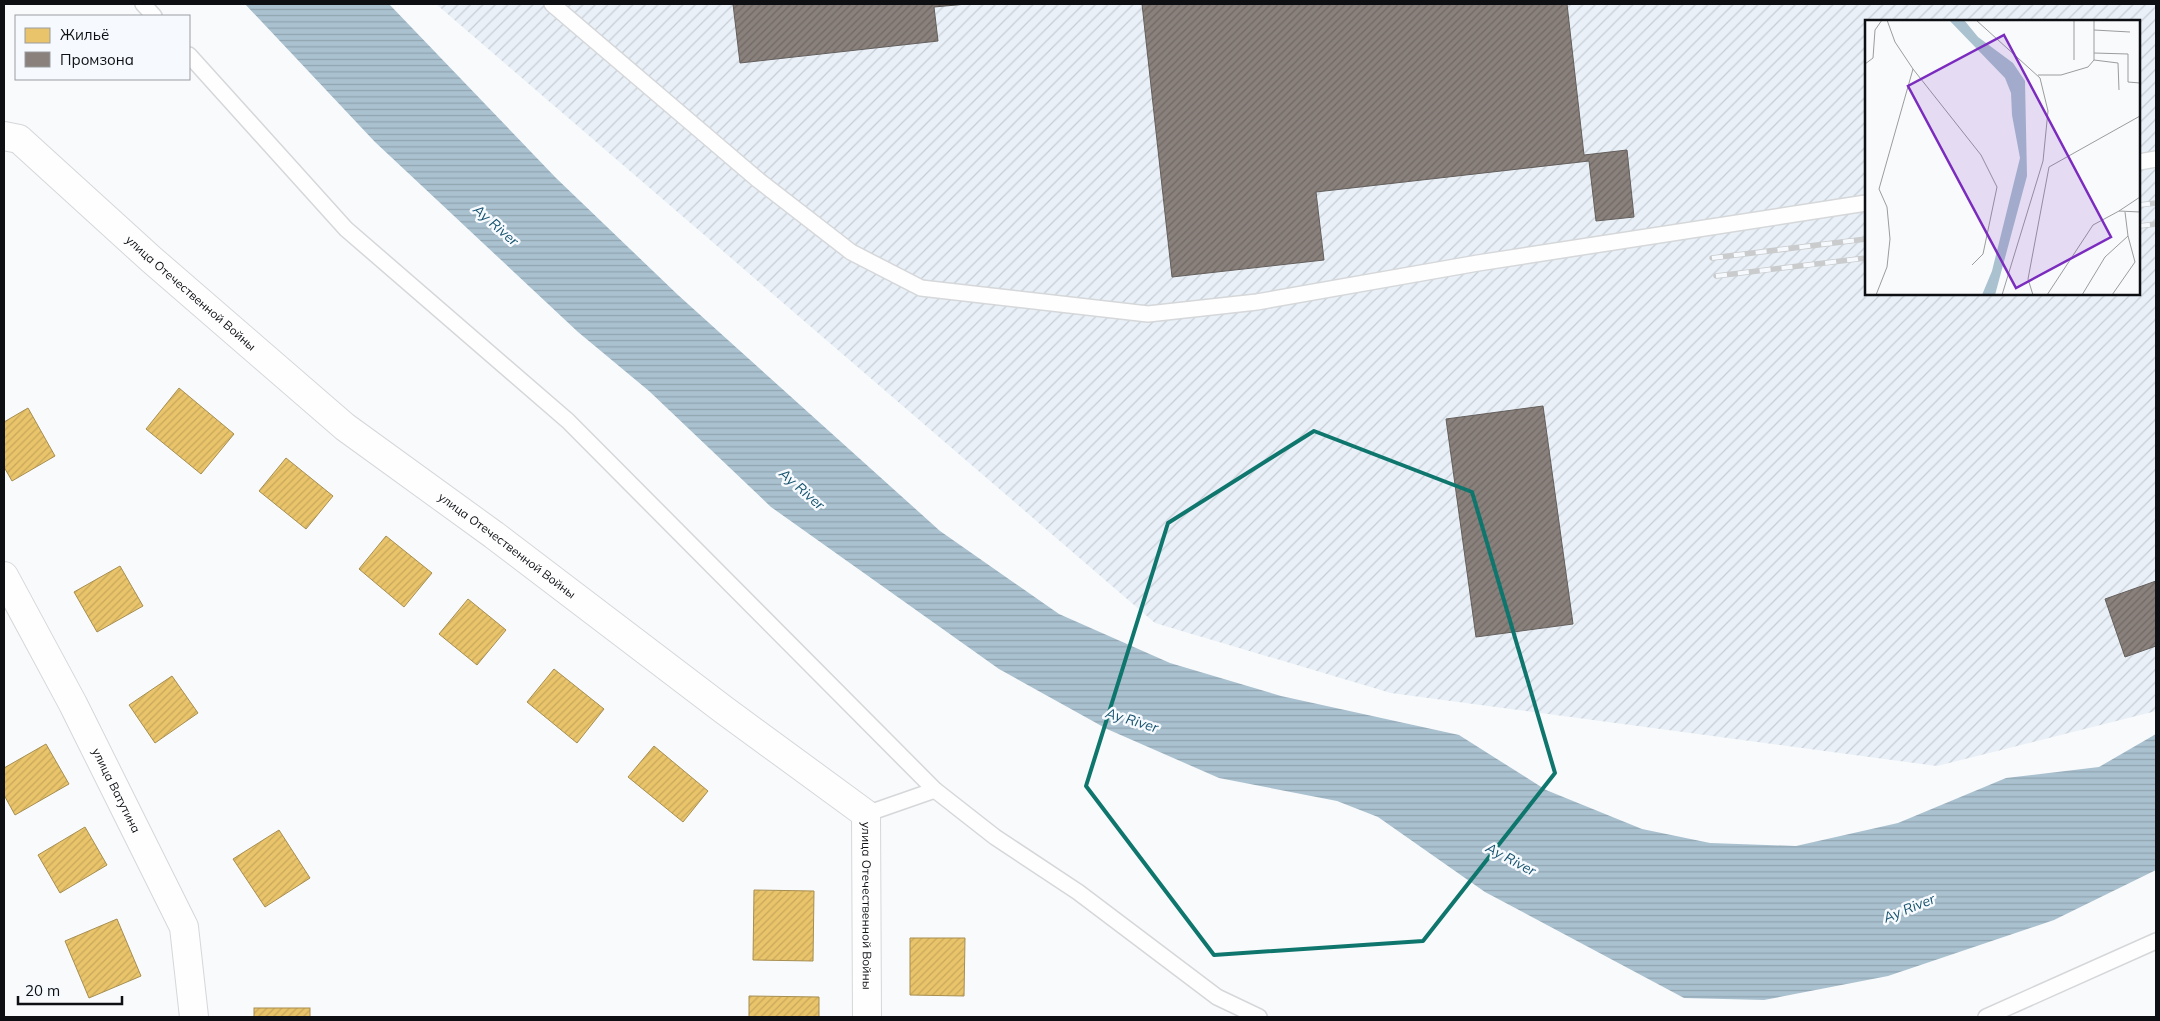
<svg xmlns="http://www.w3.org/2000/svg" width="2160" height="1021" viewBox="0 0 2160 1021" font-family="Mulish,sans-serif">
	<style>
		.industrial { fill: url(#industrial-furrows); fill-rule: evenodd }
		.water { fill: url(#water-rules) }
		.homes { fill: url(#homes-hatch); stroke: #a78e50 }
		.industry { fill: url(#industry-hatch); stroke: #645f5c }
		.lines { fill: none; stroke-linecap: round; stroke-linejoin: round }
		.service-casing { stroke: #d5d7d9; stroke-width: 18 }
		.minor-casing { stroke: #d5d7d9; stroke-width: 30 }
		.service { stroke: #fefeff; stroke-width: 15 }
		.minor { stroke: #fefeff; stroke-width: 28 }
		.rail-casing { stroke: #cacbcc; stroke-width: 5.5 }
		.rail { stroke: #f6fafe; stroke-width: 4; stroke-dasharray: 11; stroke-linecap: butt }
		.marked { fill: none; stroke: #0f766e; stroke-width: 4; stroke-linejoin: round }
		.labels { text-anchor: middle; stroke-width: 5; stroke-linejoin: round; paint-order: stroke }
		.street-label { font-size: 12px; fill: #0d0f12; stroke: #f6fafe }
		.water-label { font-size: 14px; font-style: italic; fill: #17536f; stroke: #f6fafe }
		.inset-road { fill: none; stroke: #9a9c9e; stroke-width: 1 }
		.view { fill: #7b2cbf; fill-opacity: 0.15; stroke: #7b2cbf; stroke-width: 2.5 }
		.inset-edge { fill: none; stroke: #0d0f12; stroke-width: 2.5 }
	</style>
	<defs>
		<pattern id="industrial-furrows" width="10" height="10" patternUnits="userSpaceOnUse" patternTransform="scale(1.25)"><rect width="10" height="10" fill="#e9f0f8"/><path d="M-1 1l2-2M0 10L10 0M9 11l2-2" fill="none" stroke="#c7cdd4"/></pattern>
		<pattern id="water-rules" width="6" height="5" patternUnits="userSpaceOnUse" patternTransform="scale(1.25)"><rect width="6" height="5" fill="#aac1cf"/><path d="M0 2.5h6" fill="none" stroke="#91a5b1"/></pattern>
		<pattern id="homes-hatch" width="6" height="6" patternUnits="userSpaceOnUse" patternTransform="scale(1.25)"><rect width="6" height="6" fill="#e9c46a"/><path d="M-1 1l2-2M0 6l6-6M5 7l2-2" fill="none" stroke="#c7a75b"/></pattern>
		<pattern id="industry-hatch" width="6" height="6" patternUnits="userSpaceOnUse" patternTransform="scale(1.25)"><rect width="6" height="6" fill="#8a817c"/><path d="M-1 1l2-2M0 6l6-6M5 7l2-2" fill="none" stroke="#6f6864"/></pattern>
	</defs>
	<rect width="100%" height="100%" fill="#f8fafc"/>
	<path class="industrial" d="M 436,4 L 2156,4 L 2156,711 L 1937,766 L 1391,693 L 1155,623 ZM 1866,21 L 2139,21 L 2139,294 L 1866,294 Z"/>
	<path class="water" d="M 245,4 L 389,4 L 556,178 L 678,295 L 940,531 L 1059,614 L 1170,663 L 1281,696 L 1459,735 L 1546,790 L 1642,829 L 1710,843 L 1796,846 L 1898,823 L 2006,778 L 2099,767 L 2156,734 L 2156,870 L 2054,920 L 1888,976 L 1764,1000 L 1684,998 L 1485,892 L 1378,817 L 1337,801 L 1219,778 L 1107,729 L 999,669 L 771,507 L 649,391 L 578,332 L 375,142 Z"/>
	<g class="homes">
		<path d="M 179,388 L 234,434 L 201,474 L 146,429 Z"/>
		<path d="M 28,408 L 55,456 L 12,481 L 4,467 L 4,422 Z"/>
		<path d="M 286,458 L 333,496 L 306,529 L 259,491 Z"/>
		<path d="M 386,536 L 432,573 L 404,607 L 359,569 Z"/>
		<path d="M 120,566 L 143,606 L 97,632 L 74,592 Z"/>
		<path d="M 468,599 L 506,630 L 477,665 L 439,634 Z"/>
		<path d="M 554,669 L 604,709 L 577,743 L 527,702 Z"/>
		<path d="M 172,676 L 198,713 L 155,743 L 129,705 Z"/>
		<path d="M 46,744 L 69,784 L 15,815 L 4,795 L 4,768 Z"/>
		<path d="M 654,746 L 708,791 L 683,822 L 628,777 Z"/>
		<path d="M 85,827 L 107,865 L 60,893 L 38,855 Z"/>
		<path d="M 279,830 L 310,878 L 265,907 L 233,859 Z"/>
		<path d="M 754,890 L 814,891 L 813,961 L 753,960 Z"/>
		<path d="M 117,919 L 141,976 L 89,998 L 65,941 Z"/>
		<path d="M 910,938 L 965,938 L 964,996 L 910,995 Z"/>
		<path d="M 749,996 L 819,997 L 819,1017 L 749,1017 Z"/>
		<rect x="254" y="1008" width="56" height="9"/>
	</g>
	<g class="industry">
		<path d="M 733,4 L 967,4 L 934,7 L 938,41 L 740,63 Z"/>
		<path d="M 1142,4 L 1567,4 L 1584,155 L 1627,150 L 1634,217 L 1596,221 L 1589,161 L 1316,192 L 1324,260 L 1172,277 Z"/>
		<path d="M 1543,406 L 1573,624 L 1476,637 L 1446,419 Z"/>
		<path d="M 2156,581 L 2156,646 L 2125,657 L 2105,599 Z"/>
	</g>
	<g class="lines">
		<g class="service-casing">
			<g id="service">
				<path d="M 143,4 L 154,16"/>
				<path d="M 552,4 L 757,179 L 851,252 L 921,288 L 1148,314 L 1257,302 L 1478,263 L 1866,203"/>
				<path d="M 189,55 L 346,229 L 568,421 L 935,790 L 995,837 L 1078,892 L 1217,997 L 1259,1017"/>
				<path d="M 2139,162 L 2156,159"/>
				<path d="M 866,814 L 935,790"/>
				<path d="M 1986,1017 L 2156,941"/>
			</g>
		</g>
		<g class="minor-casing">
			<g id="minor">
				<path id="s1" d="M 4,136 L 19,139 L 152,260 L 345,427 L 494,535 L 724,710 L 866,814 L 867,1017"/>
				<path id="s2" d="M 4,576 L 73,704 L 184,927 L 194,1017"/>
			</g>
		</g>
		<use href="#service" class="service"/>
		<use href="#minor" class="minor"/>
		<g class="rail-casing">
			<g id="rail">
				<path d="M 2139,205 L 2156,203"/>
				<path d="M 2139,226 L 2156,224"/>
				<path d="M 1712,258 L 1866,239"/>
				<path d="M 1716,276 L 1866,258"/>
			</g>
		</g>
		<use href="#rail" class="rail"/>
	</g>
	<path class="marked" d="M 1314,431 L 1472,492 L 1555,773 L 1423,941 L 1214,955 L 1086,786 L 1168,523 Z"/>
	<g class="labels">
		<g class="street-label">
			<text dy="4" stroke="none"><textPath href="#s1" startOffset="246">улица Отечественной Войны</textPath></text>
			<text dy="4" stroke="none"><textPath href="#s1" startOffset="651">улица Отечественной Войны</textPath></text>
			<text dy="4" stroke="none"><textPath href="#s2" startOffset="242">улица Ватутина</textPath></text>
			<text dy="4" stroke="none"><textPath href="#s1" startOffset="1191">улица Отечественной Войны</textPath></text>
		</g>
		<g class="water-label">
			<text transform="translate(496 225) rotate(41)" y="5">Ay River</text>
			<text transform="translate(802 489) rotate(41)" y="5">Ay River</text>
			<text transform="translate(1132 720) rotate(17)" y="5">Ay River</text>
			<text transform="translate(1511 859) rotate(28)" y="5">Ay River</text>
			<text transform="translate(1909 908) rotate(-22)" y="5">Ay River</text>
		</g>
	</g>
	<g transform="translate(1865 20)">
		<rect width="275" height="275" fill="#f8fafc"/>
		<path d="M 84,0 L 99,0 L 113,17 L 148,43 L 160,61 L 162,156 L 130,275 L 117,275 L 127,251 L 155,138 L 147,95 L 146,73 L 140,58 Z" fill="#aac1cf"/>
		<path class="inset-road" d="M 111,0 L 175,58 L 183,91 L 178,141 L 137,275M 229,10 L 265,12M 229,33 L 263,34 L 263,62 L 275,63M 209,40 L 209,0M 229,40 L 253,43 L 254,70M 0,44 L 8,38 L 10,10 L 17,0M 48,49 L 116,135 L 132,167 L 118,234 L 107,245M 173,55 L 196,55 L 223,47 L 229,40 L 229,0M 254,191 L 275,177M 11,275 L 22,247 L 25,219 L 22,187 L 14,169 L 48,49 L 30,22 L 22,0M 168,275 L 163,259 L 184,147 L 275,96M 182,275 L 228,205 L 254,191 L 275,192M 217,275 L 240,237 L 263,216 L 260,192M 247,275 L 270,242 L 263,216"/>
		<path class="view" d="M 139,15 L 246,217 L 151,268 L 43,66 Z"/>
		<rect width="275" height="275" class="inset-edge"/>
	</g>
	<rect width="2160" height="1021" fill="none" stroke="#0d0f12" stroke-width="10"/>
	<rect x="15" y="15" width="175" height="65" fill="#f6fafe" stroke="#999ca0"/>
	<rect x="25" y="28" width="25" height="15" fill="#e9c46a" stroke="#999ca0"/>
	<text x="60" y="40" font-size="15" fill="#0d0f12">Жильё</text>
	<rect x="25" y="52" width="25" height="15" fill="#8a817c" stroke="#999ca0"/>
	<text x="60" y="65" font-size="15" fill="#0d0f12">Промзона</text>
	<path d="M18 996v8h104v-8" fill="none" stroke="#0d0f12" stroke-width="2.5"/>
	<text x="25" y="996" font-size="15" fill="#0d0f12" stroke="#f6fafe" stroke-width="4" paint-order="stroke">20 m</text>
</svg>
